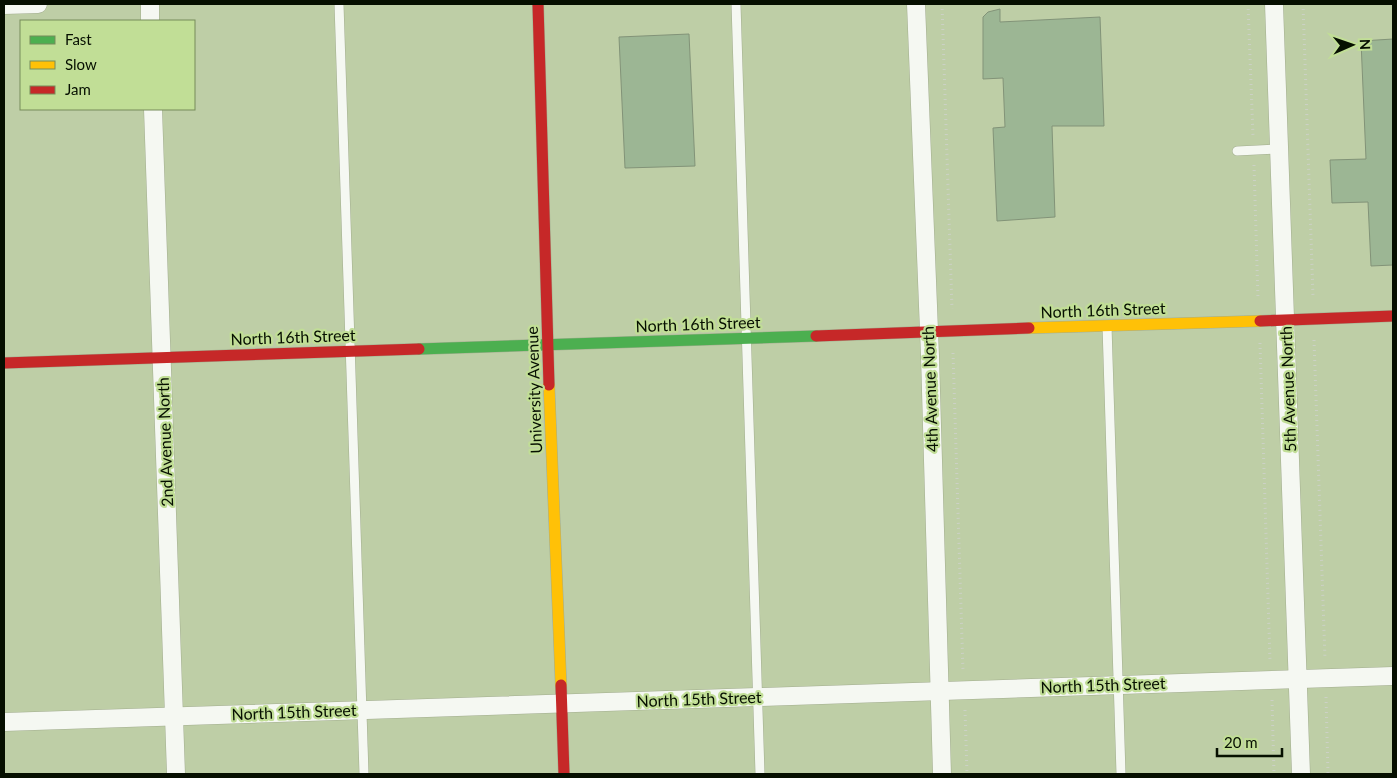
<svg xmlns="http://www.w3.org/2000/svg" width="1397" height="778" viewBox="0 0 1397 778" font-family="Lato,sans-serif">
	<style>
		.building { fill: #9cb694; stroke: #829378 }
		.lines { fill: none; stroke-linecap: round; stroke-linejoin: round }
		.lane-casing { stroke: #a2ad8f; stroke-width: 10 }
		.street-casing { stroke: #a2ad8f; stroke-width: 19 }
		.fast-casing { stroke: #a2ad8f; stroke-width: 12 }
		.slow-casing { stroke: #a2ad8f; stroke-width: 12 }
		.jam-casing { stroke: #a2ad8f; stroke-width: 12 }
		.path { stroke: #ccd1c5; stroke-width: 3; stroke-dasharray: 1 4; stroke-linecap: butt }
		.lane { stroke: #f5f8f2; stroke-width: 9 }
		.street { stroke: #f5f8f2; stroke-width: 18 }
		.fast { stroke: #4caf50; stroke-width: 11 }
		.slow { stroke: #ffc107; stroke-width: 11 }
		.jam { stroke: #c62828; stroke-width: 11 }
		.labels { text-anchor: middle; stroke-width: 4.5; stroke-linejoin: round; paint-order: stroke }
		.street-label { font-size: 16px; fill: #060f00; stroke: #c1de96 }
	</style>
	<rect width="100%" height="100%" fill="#becea6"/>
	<g class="building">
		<path d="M 1000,9 L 1000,22 L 1100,17 L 1104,126 L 1052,126 L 1055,217 L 997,221 L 993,128 L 1005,127 L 1003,78 L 983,79 L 983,17 L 988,12 Z"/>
		<path d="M 689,34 L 695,166 L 625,168 L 619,37 Z"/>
		<path d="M 1393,39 L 1393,265 L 1371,266 L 1368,202 L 1332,203 L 1330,160 L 1366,159 L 1361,41 Z"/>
	</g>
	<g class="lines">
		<g class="lane-casing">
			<g id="lane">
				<path d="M 339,4 L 364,774"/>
				<path d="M 736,4 L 760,774"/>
				<path d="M 1237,151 L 1279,149"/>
				<path d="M 1107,326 L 1121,774"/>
			</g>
		</g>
		<g class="street-casing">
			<g id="street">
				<path d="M 150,4 L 150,21"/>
				<path d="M 916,4 L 930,356 L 942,774"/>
				<path d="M 1274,4 L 1301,774"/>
				<path d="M 4,5 L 38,4"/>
				<path d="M 153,109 L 176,774"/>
				<path d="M 4,722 L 1393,676"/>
			</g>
		</g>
		<g class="fast-casing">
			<path id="fast" d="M 419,349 L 816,336"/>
		</g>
		<g class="slow-casing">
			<g id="slow">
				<path d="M 1029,328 L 1260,321"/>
				<path d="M 549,385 L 561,685"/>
			</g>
		</g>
		<g class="jam-casing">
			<g id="jam">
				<path d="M 538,4 L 549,385"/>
				<path d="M 1260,321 L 1393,316"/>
				<path d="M 816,336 L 1029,328"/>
				<path d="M 4,363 L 419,349"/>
				<path d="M 561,685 L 564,774"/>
			</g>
		</g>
		<g class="path">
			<path d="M 942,4 L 952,309"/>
			<path d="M 1248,4 L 1253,136"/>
			<path d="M 1303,4 L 1313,296"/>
			<path d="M 1254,165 L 1258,299"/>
			<path d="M 1314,340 L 1325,659"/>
			<path d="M 1260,343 L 1270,661"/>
			<path d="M 953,353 L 963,671"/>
			<path d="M 1326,697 L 1328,774"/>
			<path d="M 1272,700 L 1274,774"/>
			<path d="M 965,710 L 967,774"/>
		</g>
		<use href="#lane" class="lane"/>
		<use href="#street" class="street"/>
		<use href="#fast" class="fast"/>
		<use href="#slow" class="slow"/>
		<use href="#jam" class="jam"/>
	</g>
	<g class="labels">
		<g class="street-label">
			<text transform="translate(1103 310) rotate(-2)" y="6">North 16th Street</text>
			<text transform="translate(698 324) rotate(-2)" y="6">North 16th Street</text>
			<text transform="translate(293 337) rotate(-2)" y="6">North 16th Street</text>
			<text transform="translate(930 389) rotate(-92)" y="6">4th Avenue North</text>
			<text transform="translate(1288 389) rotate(-92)" y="6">5th Avenue North</text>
			<text transform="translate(534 390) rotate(-92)" y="6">University Avenue</text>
			<text transform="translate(165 442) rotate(-92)" y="6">2nd Avenue North</text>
			<text transform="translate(1103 685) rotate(-2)" y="6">North 15th Street</text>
			<text transform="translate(699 699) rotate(-2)" y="6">North 15th Street</text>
			<text transform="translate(294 712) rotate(-2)" y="6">North 15th Street</text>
		</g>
	</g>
	<rect width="1397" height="778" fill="none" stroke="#060f00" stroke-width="10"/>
	<rect x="20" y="20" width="175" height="90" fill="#c1de96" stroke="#768b5a"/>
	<rect x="30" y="36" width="25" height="8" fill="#4caf50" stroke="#768b5a"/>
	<text x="65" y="45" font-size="15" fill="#060f00">Fast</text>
	<rect x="30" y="61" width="25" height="8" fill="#ffc107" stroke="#768b5a"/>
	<text x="65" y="70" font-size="15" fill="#060f00">Slow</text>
	<rect x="30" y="86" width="25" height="8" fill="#c62828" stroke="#768b5a"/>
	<text x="65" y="95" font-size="15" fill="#060f00">Jam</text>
	<g transform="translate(1352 45) rotate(88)" stroke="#c1de96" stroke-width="4" paint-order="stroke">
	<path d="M0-4L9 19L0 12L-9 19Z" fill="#060f00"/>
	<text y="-8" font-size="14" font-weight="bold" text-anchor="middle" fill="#060f00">N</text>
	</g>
	<path d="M1217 748v8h65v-8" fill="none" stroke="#060f00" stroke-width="2.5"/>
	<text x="1224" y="748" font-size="15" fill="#060f00" stroke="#c1de96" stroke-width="4" paint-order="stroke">20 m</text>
</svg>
